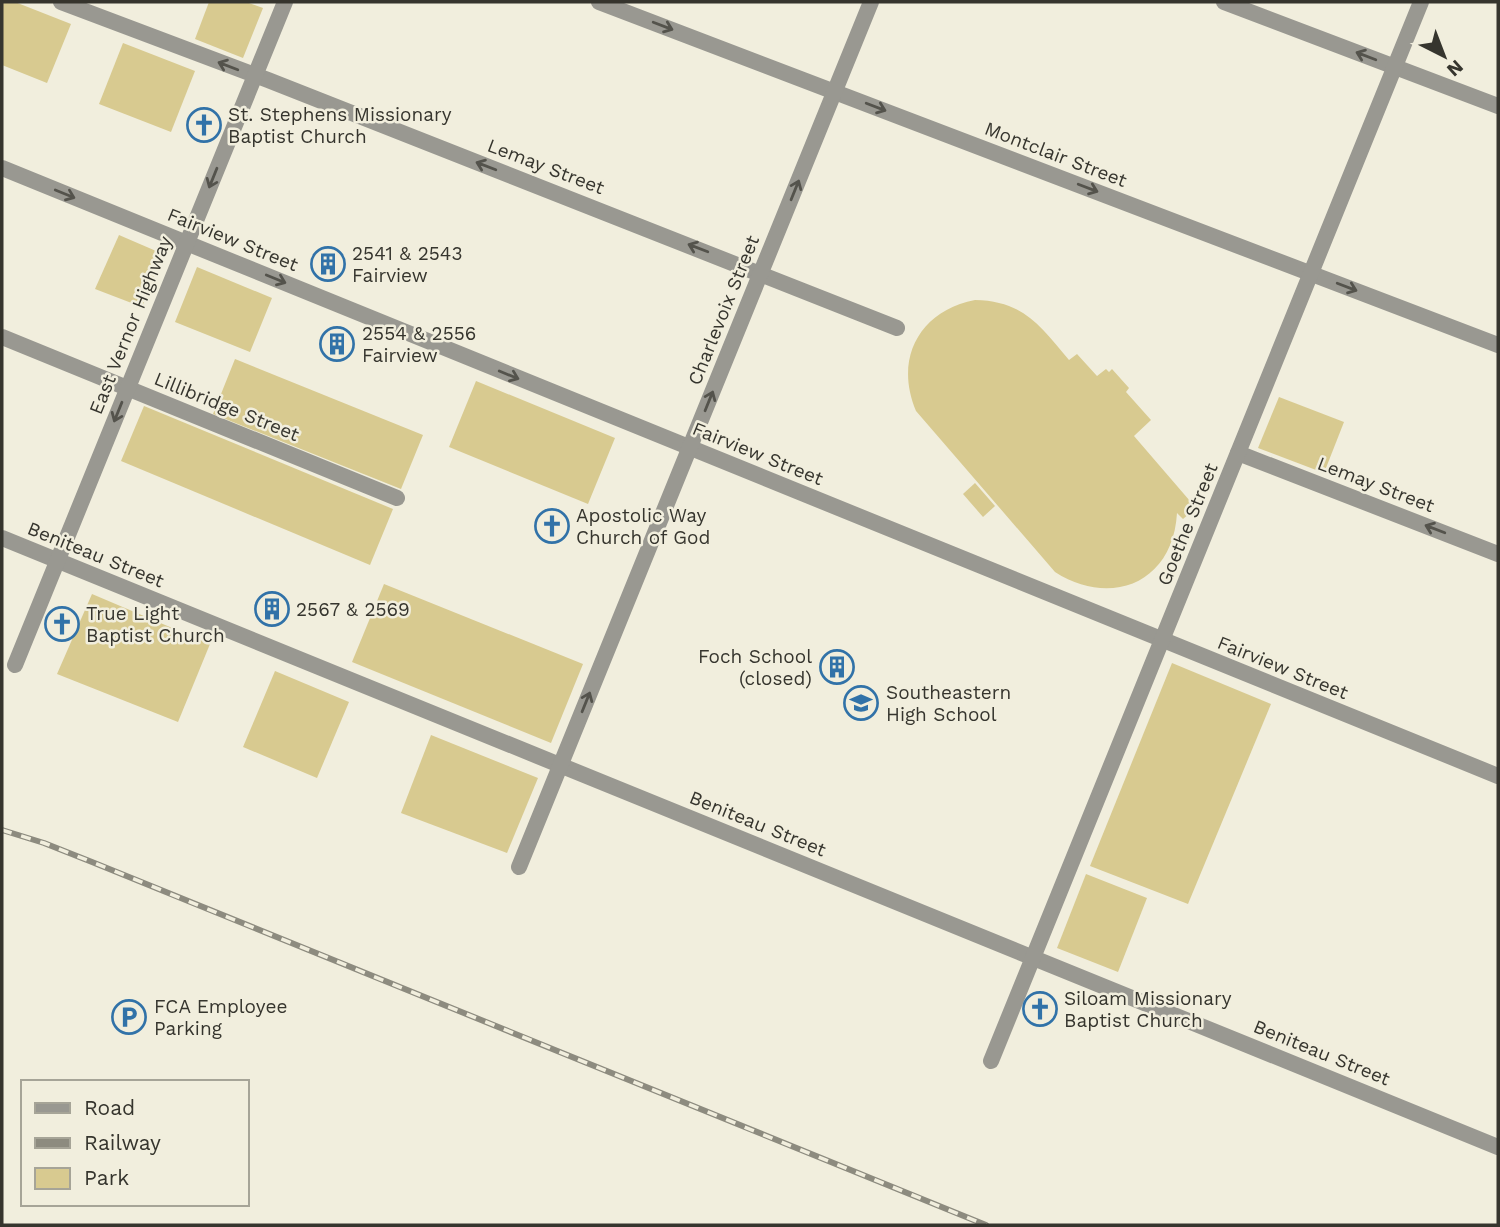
<svg xmlns="http://www.w3.org/2000/svg" width="1500" height="1227" viewBox="0 0 1500 1227" font-family="'Work Sans',sans-serif">
	<style>
		.green { fill: #d8ca90 }
		.lines { fill: none; stroke-linecap: round; stroke-linejoin: round }
		.minor { stroke: #999891; stroke-width: 16 }
		.rail-casing { stroke: #8d8b7f; stroke-width: 6 }
		.rail { stroke: #f1eedd; stroke-width: 3.5; stroke-dasharray: 10; stroke-linecap: butt }
		.oneway { stroke: #54534c }
		.labels { text-anchor: middle; stroke-width: 5; stroke-linejoin: round; paint-order: stroke }
		.poi-label { font-size: 19px; fill: #36352e; stroke: #f1eedd; text-anchor: start }
		.street-label { font-size: 19px; fill: #36352e; stroke: #f1eedd }
	</style>
	<rect width="100%" height="100%" fill="#f1eedd"/>
	<g class="green">
		<path d="M 2,2 L 15,2 L 71,24 L 47,83 L 2,65 Z"/>
		<path d="M 209,2 L 246,2 L 263,8 L 243,58 L 195,39 Z"/>
		<path d="M 123,43 L 195,71 L 171,132 L 99,104 Z"/>
		<path d="M 119,235 L 163,254 L 142,307 L 95,289 Z"/>
		<path d="M 197,267 L 272,298 L 250,352 L 175,322 Z"/>
		<path d="M 975,300 C 1024,301 1040,326 1069,360 L 1077,354 L 1097,376 L 1106,369 L 1109,372 L 1112,369 L 1129,388 L 1126,392 L 1151,420 L 1134,436 L 1196,508 L 1183,519 L 1177,513 C 1173,583 1111,608 1055,572 L 916,411 C 894,359 919,311 975,300 Z"/>
		<path d="M 235,359 L 423,435 L 401,489 L 213,414 Z"/>
		<path d="M 476,381 L 615,438 L 588,504 L 449,447 Z"/>
		<path d="M 1279,397 L 1344,422 L 1324,473 L 1258,448 Z"/>
		<path d="M 144,406 L 393,509 L 370,565 L 121,461 Z"/>
		<path d="M 975,483 L 995,506 L 983,517 L 963,494 Z"/>
		<path d="M 384,584 L 583,664 L 551,743 L 352,662 Z"/>
		<path d="M 92,594 L 210,644 L 178,722 L 57,674 Z"/>
		<path d="M 1172,663 L 1271,704 L 1188,904 L 1090,866 Z"/>
		<path d="M 275,671 L 349,702 L 317,778 L 243,747 Z"/>
		<path d="M 431,735 L 538,778 L 507,853 L 401,813 Z"/>
		<path d="M 1086,874 L 1147,898 L 1118,972 L 1057,948 Z"/>
	</g>
	<g class="lines">
		<g class="minor">
			<path d="M 61,2 L 268,80 L 897,328"/>
			<path d="M 599,2 L 1498,345"/>
			<path d="M 1224,2 L 1498,106"/>
			<path d="M 2,168 L 1498,776"/>
			<path d="M 2,337 L 397,498"/>
			<path d="M 1238,453 L 1498,554"/>
			<path d="M 2,538 L 1498,1147"/>
			<path d="M 15,665 L 285,2"/>
			<path d="M 519,867 L 871,2"/>
			<path d="M 991,1061 L 1421,2"/>
		</g>
		<g class="rail-casing">
			<path id="rail" d="M 2,830 L 44,843 L 92,862 L 986,1225"/>
		</g>
		<use href="#rail" class="rail"/>
	</g>
	<defs><path id="oneway-shaft" d="M-6 0H5M1.5-3L5.5 0L1.5 3" fill="none" stroke-width="1.6" stroke-linecap="round" stroke-linejoin="round" transform="scale(1.75)"/></defs>
	<g class="oneway">
		<use href="#oneway-shaft" transform="translate(663 26) rotate(21)"/>
		<use href="#oneway-shaft" transform="translate(1366 56) rotate(-159)"/>
		<use href="#oneway-shaft" transform="translate(228 66) rotate(-159)"/>
		<use href="#oneway-shaft" transform="translate(876 107) rotate(21)"/>
		<use href="#oneway-shaft" transform="translate(486 166) rotate(-159)"/>
		<use href="#oneway-shaft" transform="translate(213 178) rotate(112)"/>
		<use href="#oneway-shaft" transform="translate(1088 188) rotate(21)"/>
		<use href="#oneway-shaft" transform="translate(795 190) rotate(-68)"/>
		<use href="#oneway-shaft" transform="translate(65 194) rotate(22)"/>
		<use href="#oneway-shaft" transform="translate(698 248) rotate(-159)"/>
		<use href="#oneway-shaft" transform="translate(276 279) rotate(22)"/>
		<use href="#oneway-shaft" transform="translate(1347 287) rotate(21)"/>
		<use href="#oneway-shaft" transform="translate(509 375) rotate(22)"/>
		<use href="#oneway-shaft" transform="translate(709 401) rotate(-68)"/>
		<use href="#oneway-shaft" transform="translate(118 412) rotate(112)"/>
		<use href="#oneway-shaft" transform="translate(1435 529) rotate(-159)"/>
		<use href="#oneway-shaft" transform="translate(586 702) rotate(-68)"/>
	</g>
	<defs>
		<g id="church-ring" transform="scale(1.75)"><circle r="9.5" fill="#f1eedd" stroke="#3172a8" stroke-width="1.5"/><path d="M-1.2-6h2.4v3.5h3.3v2.4h-3.3V6h-2.4V-.1h-3.3v-2.4h3.3Z" fill="#3172a8"/></g>
		<g id="building-ring" transform="scale(1.75)"><circle r="9.5" fill="#f1eedd" stroke="#3172a8" stroke-width="1.5"/><path d="M-4-6H4V6H1V3H-1V6H-4ZM-2.5-4.3h1.7v1.8h-1.7ZM.8-4.3h1.7v1.8H.8ZM-2.5-1h1.7V.8h-1.7ZM.8-1h1.7V.8H.8Z" fill="#3172a8"/></g>
		<g id="school-ring" transform="scale(1.75)"><circle r="9.5" fill="#f1eedd" stroke="#3172a8" stroke-width="1.5"/><path d="M0-5L7-2L0 1L-7-2ZM-4 1L0 2.5L4 1V4Q0 6-4 4Z" fill="#3172a8"/></g>
		<g id="parking-ring" transform="scale(1.75)"><circle r="9.5" fill="#f1eedd" stroke="#3172a8" stroke-width="1.5"/><path d="M-3.5-5.5H1a3.5 3.5 0 0 1 0 7H-1V5.5H-3.5ZM-1-3.4V-.6H.8a1.4 1.4 0 0 0 0-2.8Z" fill="#3172a8"/></g>
	</defs>
	<g fill-rule="evenodd">
		<use href="#church-ring" x="204" y="125"/>
		<use href="#building-ring" x="328" y="264"/>
		<use href="#building-ring" x="337" y="344"/>
		<use href="#church-ring" x="552" y="526"/>
		<use href="#building-ring" x="272" y="609"/>
		<use href="#church-ring" x="62" y="624"/>
		<use href="#building-ring" x="837" y="667"/>
		<use href="#school-ring" x="861" y="703"/>
		<use href="#church-ring" x="1040" y="1009"/>
		<use href="#parking-ring" x="129" y="1017"/>
	</g>
	<g class="labels">
		<g class="poi-label">
			<text x="228" y="121">St. Stephens Missionary<tspan x="228" dy="22">Baptist Church</tspan></text>
			<text x="352" y="260">2541 &amp; 2543<tspan x="352" dy="22">Fairview</tspan></text>
			<text x="362" y="340">2554 &amp; 2556<tspan x="362" dy="22">Fairview</tspan></text>
			<text x="576" y="522">Apostolic Way<tspan x="576" dy="22">Church of God</tspan></text>
			<text x="296" y="616">2567 &amp; 2569</text>
			<text x="86" y="620">True Light<tspan x="86" dy="22">Baptist Church</tspan></text>
			<text x="812" y="663" text-anchor="end">Foch School<tspan x="812" dy="22">(closed)</tspan></text>
			<text x="886" y="699">Southeastern<tspan x="886" dy="22">High School</tspan></text>
			<text x="1064" y="1005">Siloam Missionary<tspan x="1064" dy="22">Baptist Church</tspan></text>
			<text x="154" y="1013">FCA Employee<tspan x="154" dy="22">Parking</tspan></text>
		</g>
		<g class="street-label">
			<text transform="translate(1056 154) rotate(21)" y="7">Montclair Street</text>
			<text transform="translate(546 166) rotate(21)" y="7">Lemay Street</text>
			<text transform="translate(233 239) rotate(22)" y="7">Fairview Street</text>
			<text transform="translate(723 310) rotate(-68)" y="7">Charlevoix Street</text>
			<text transform="translate(130 325) rotate(-68)" y="7">East Vernor Highway</text>
			<text transform="translate(227 406) rotate(22)" y="7">Lillibridge Street</text>
			<text transform="translate(758 453) rotate(22)" y="7">Fairview Street</text>
			<text transform="translate(1376 484) rotate(21)" y="7">Lemay Street</text>
			<text transform="translate(1187 524) rotate(-68)" y="7">Goethe Street</text>
			<text transform="translate(96 554) rotate(22)" y="7">Beniteau Street</text>
			<text transform="translate(1283 667) rotate(22)" y="7">Fairview Street</text>
			<text transform="translate(758 823) rotate(22)" y="7">Beniteau Street</text>
			<text transform="translate(1322 1052) rotate(22)" y="7">Beniteau Street</text>
		</g>
	</g>
	<rect width="1500" height="1227" fill="none" stroke="#36352e" stroke-width="7"/>
	<rect x="21" y="1080" width="228" height="126" fill="#f1eedd" stroke="#a6a497" stroke-width="2"/>
	<rect x="35" y="1103" width="35" height="10" fill="#999891" stroke="#a6a497" stroke-width="2"/>
	<text x="84" y="1115" font-size="21" fill="#36352e">Road</text>
	<rect x="35" y="1138" width="35" height="10" fill="#8d8b7f" stroke="#a6a497" stroke-width="2"/>
	<text x="84" y="1150" font-size="21" fill="#36352e">Railway</text>
	<rect x="35" y="1168" width="35" height="21" fill="#d8ca90" stroke="#a6a497" stroke-width="2"/>
	<text x="84" y="1185" font-size="21" fill="#36352e">Park</text>
	<g transform="translate(1444 56) rotate(138)" stroke="#f1eedd" stroke-width="5" paint-order="stroke">
	<path d="M0-5L12 26L0 18L-12 26Z" fill="#36352e"/>
	<text y="-10" font-size="19" font-weight="bold" text-anchor="middle" fill="#36352e">N</text>
	</g>
</svg>
